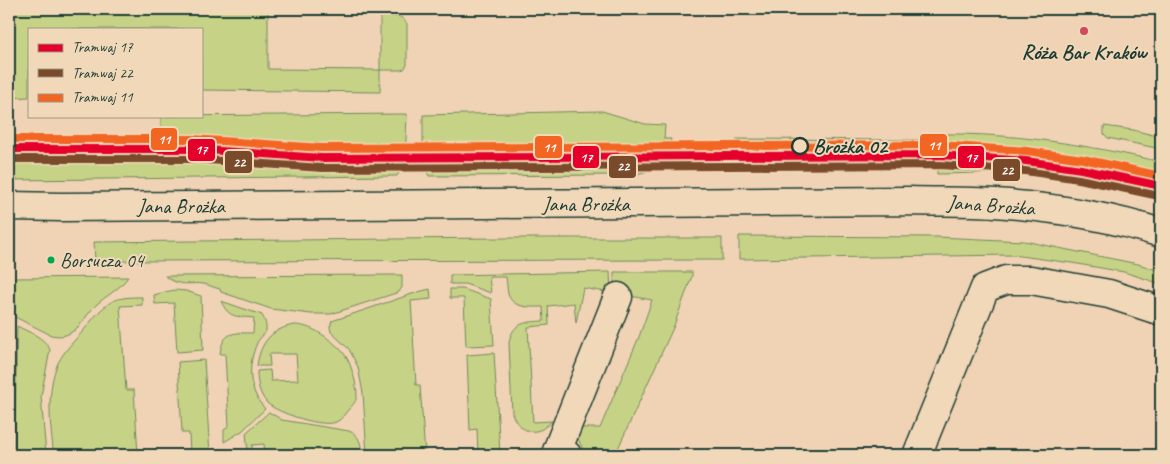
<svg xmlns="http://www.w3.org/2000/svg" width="1170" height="464" viewBox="0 0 1170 464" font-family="Caveat,sans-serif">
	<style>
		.green { fill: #c6d386; stroke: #72885d }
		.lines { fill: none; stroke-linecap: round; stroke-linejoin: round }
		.minor-casing { stroke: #1f3d34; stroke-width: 31 }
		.major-casing { stroke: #1f3d34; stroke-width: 31 }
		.minor { stroke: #f1d8b9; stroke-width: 28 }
		.major { stroke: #f1d8b9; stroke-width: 28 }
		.tram-1-casing { stroke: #f1d8b9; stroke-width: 11 }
		.tram-2-casing { stroke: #f1d8b9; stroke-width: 11 }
		.tram-3-casing { stroke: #f1d8b9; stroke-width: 11 }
		.tram-1 { stroke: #e4002b; stroke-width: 8 }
		.tram-2 { stroke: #7a4b2a; stroke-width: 8 }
		.tram-3 { stroke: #f26522; stroke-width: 8 }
		.poi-dot { fill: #d1495b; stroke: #f1d8b9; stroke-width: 2 }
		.stop-dot { fill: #f1d8b9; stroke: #1f3d34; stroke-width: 2.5 }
		.bus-dot { fill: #00a651; stroke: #f1d8b9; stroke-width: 2 }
		.labels { text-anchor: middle; stroke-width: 4; stroke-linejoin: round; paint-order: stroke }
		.bus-label { font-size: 20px; fill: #1f3d34; stroke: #f1d8b9; text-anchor: start }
		.poi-label { font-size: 21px; font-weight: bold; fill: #1f3d34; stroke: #f1d8b9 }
		.stop-label { font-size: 21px; font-weight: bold; fill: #1f3d34; stroke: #f1d8b9; text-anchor: start }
		.street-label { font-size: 21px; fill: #1f3d34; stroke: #f1d8b9 }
		.line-badge { stroke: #f1d8b9; stroke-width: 2 }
		.badge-label { font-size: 14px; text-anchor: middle; font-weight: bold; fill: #fff }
	</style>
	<rect width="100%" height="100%" fill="#f0d3b4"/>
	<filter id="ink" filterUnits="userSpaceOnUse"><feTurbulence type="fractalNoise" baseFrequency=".02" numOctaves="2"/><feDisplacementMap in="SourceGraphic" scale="10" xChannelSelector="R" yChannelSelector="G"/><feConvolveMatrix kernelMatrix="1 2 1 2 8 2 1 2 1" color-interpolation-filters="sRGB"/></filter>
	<g filter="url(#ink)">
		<g class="green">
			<path d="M 9,9 L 268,9 L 268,69 L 380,70 L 380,16 C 391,16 401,13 407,24 L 407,65 L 404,69 L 401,70 L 380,70 L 380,92 L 201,90 L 201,29 L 29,29 L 29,97 L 9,98 Z"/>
			<path d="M 602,111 L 645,124 L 665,125 L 664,139 L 671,139 L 663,162 L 657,169 L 632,175 L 429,176 L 423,165 L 423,115 Z"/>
			<path d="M 407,114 L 405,164 L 397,176 L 9,180 L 9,155 L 161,153 L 161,116 Z"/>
			<path d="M 1104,126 L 1133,130 L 1161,137 L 1161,149 L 1108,138 L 1104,134 Z"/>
			<path d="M 940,134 C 1014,133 1089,145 1161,162 L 1161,200 C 1111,186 1058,177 1006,174 C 983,172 960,174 937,174 L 937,160 L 737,160 L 737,139 L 940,140 Z"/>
			<path d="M 739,236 L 937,237 L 1024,241 L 1138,264 L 1161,271 L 1161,284 L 1124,272 L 1072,263 L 1013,255 L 739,259 Z"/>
			<path d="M 496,238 L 722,238 L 722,260 L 95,261 L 94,242 Z"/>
			<path d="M 610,272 L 611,293 L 583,288 L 576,323 L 574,303 L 548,306 L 549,325 L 528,327 L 533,422 L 552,421 C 549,424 545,427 542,429 C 528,436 516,426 512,413 L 509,343 C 512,322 526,322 544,321 L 543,307 C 530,307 513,309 508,294 C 507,289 507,283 506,277 L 489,277 L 491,293 L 465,284 L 450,284 L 450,275 Z"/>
			<path d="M 614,272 L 692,272 L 692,276 L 673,328 L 615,455 C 609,455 597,457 591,455 C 581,452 577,437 577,428 L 600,428 L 639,337 L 652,300 L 614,293 Z"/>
			<path d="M 402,275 L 402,287 L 399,292 L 331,314 L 311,314 L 271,309 L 221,292 L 220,289 C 215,288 209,285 204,284 C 188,282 181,288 165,276 Z"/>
			<path d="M 128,277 C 118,291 108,294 96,305 C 87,313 81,328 70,333 C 63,337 58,336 51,335 L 9,314 L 9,278 Z"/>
			<path d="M 430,289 L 431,299 L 411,301 L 416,385 L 420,385 L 425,455 L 367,455 L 363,393 L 358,367 L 349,349 L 331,332 L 330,327 L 332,321 L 418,292 Z"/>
			<path d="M 450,289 L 463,289 L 491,299 L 494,345 L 466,346 L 464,298 L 450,298 Z"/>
			<path d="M 175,290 L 186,291 L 201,296 L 203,350 L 177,352 L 174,303 L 155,304 L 154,295 L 165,292 Z"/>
			<path d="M 142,297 L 142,305 L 120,306 L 126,390 L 134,390 L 138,455 L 54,455 C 50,427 46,390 58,363 C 64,351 75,340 84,330 C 93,319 104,303 118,299 C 126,297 134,297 142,297 Z"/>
			<path d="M 221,301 L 262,315 C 264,319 267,325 266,330 C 265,335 259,338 257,343 C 247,366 248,390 265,409 L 242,431 L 224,442 L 224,430 L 229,426 L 225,354 L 220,354 C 223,330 235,333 253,333 L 254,318 C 237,316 229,319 221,301 Z"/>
			<path d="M 294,325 C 312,325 329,338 341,350 C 349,358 352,370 355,381 C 358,397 359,399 347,411 C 344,415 341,420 336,422 C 323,428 277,413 267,403 C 259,394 257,382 257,371 L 270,370 L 271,381 L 298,380 L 296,354 L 269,354 L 270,366 L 257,366 C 260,343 271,329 294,325 Z"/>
			<path d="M 17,326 C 28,332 45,337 50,350 L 41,396 L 46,455 L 14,455 Z"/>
			<path d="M 494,353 L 500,455 L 478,455 L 477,429 L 470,430 L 467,355 Z"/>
			<path d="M 204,360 L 210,455 L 190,455 L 189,433 L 182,433 L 178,362 Z"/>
			<path d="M 269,412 L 282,420 L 349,431 C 360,435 361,444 362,455 L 265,455 L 264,444 L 252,445 L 252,453 L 248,453 L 246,433 Z"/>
		</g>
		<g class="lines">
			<g class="minor-casing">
				<g id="minor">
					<path d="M 567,455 L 557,451 L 618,297"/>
					<path d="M 917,455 L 985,288 L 1006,280 L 1031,280 L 1109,294 L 1161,311"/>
				</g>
			</g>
			<g class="major-casing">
				<path id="major" d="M 9,206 L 62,207 L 910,201 C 938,202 967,201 995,203 C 1051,207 1108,216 1161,233"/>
			</g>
			<use href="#minor" class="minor"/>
			<use href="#major" class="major"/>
			<g class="tram-1-casing">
				<path id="tram-1" d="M 9,149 L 192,149 L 322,158 L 940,155 L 1026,161 L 1081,169 L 1161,186"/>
			</g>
			<g class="tram-2-casing">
				<path id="tram-2" d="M 9,159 L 192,159 L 322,168 L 940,165 L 1025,171 L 1079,179 L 1159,196"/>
			</g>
			<g class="tram-3-casing">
				<path id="tram-3" d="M 9,139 L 192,139 L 322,148 L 940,145 L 1027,151 L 1083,159 L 1161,176"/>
			</g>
			<use href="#tram-1" class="tram-1"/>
			<use href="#tram-2" class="tram-2"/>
			<use href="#tram-3" class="tram-3"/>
		</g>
	</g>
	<circle class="poi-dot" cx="1084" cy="31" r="5"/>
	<circle class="stop-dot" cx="800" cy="146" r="8"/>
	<circle class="bus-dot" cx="51" cy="260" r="4.5"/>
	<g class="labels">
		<g class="bus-label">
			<text x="60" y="267">Borsucza 04</text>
		</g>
		<g class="poi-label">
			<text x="1084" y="59">Róża Bar Kraków</text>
		</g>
		<g class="stop-label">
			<text x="813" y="153">Brożka 02</text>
		</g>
		<g class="street-label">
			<text x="586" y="211">Jana Brożka</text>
			<text transform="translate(991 205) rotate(4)" y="7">Jana Brożka</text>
			<text x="181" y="213">Jana Brożka</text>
		</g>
	</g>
	<g class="line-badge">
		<rect x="150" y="127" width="28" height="24" rx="5" fill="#f26522"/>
		<rect x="919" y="133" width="29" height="24" rx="5" fill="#f26522"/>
		<rect x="534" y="135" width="29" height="24" rx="5" fill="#f26522"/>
		<rect x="187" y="138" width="29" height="24" rx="5" fill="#e4002b"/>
		<rect x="572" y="145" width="28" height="24" rx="5" fill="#e4002b"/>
		<rect x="957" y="145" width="28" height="24" rx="5" fill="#e4002b"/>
		<rect x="224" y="150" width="29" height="24" rx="5" fill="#7a4b2a"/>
		<rect x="608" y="155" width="29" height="24" rx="5" fill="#7a4b2a"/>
		<rect x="992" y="158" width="29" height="24" rx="5" fill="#7a4b2a"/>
	</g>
	<g class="badge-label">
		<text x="164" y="144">11</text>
		<text x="934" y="150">11</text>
		<text x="549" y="152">11</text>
		<text x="201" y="154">17</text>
		<text x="586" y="162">17</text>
		<text x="971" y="162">17</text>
		<text x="239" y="167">22</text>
		<text x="623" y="171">22</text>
		<text x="1007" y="175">22</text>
	</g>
	<rect width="1170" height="464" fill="none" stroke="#f1d8b9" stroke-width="30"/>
	<rect x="15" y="15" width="1140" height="434" fill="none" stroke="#1f3d34" stroke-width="2" filter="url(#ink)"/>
	<rect x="28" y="28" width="175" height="90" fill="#f1d8b9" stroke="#9d9a84"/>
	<rect x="38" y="44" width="25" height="8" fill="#e4002b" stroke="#9d9a84"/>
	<text x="72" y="52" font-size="15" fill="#1f3d34">Tramwaj 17</text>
	<rect x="38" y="69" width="25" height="8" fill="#7a4b2a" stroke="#9d9a84"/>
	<text x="72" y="78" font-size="15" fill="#1f3d34">Tramwaj 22</text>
	<rect x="38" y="94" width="25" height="8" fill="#f26522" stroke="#9d9a84"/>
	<text x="72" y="102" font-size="15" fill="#1f3d34">Tramwaj 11</text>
</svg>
